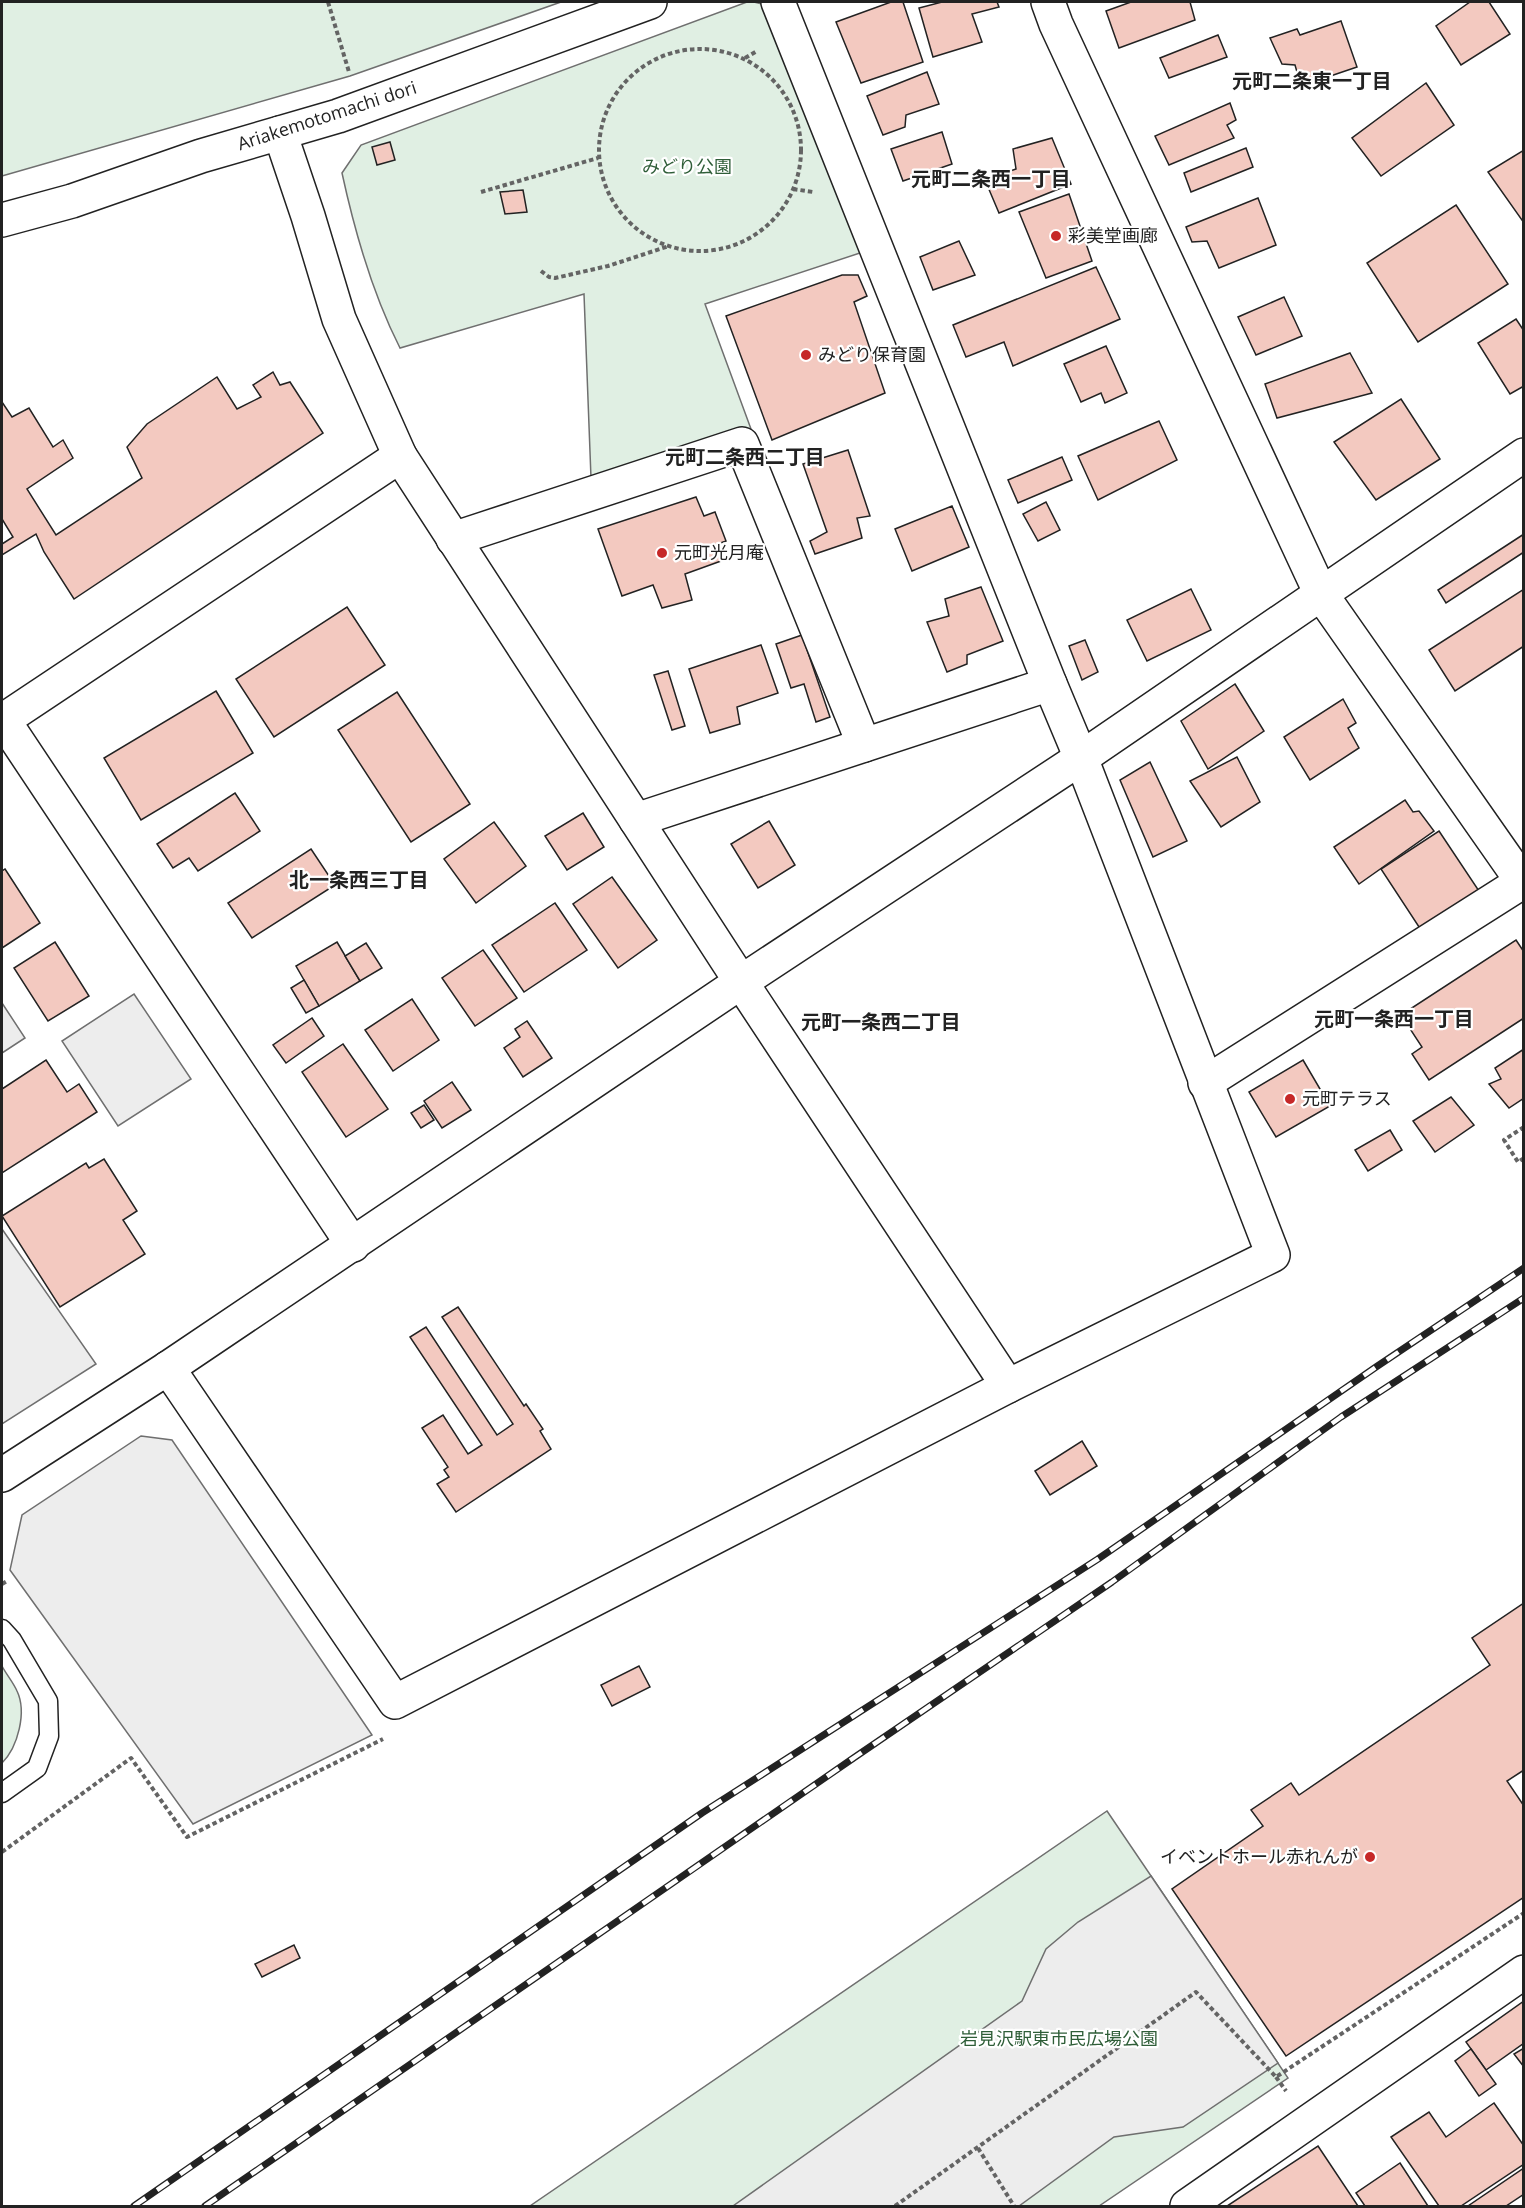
<svg xmlns="http://www.w3.org/2000/svg" width="1525" height="2208" viewBox="0 0 1525 2208" font-family="'Open Sans','Noto Sans JP',sans-serif">
	<style>
		.green { fill: #e0efe3; stroke: #6f6f6f; stroke-width: 1.5 }
		.parking { fill: #ededed; stroke: #6f6f6f; stroke-width: 1.5 }
		.building { fill: #f3c9c0; stroke: #222; stroke-width: 1.5 }
		.lines { fill: none; stroke-linecap: round; stroke-linejoin: round }
		.lane-casing { stroke: #222; stroke-width: 21 }
		.street-casing { stroke: #222; stroke-width: 36 }
		.secondary-casing { stroke: #222; stroke-width: 36 }
		.path { stroke: #646464; stroke-width: 4; stroke-dasharray: 4.5 3; stroke-linecap: butt }
		.lane { stroke: #fff; stroke-width: 18 }
		.street { stroke: #fff; stroke-width: 33 }
		.secondary { stroke: #fff; stroke-width: 33 }
		.rail-casing { stroke: #222; stroke-width: 7 }
		.rail { stroke: #fff; stroke-width: 4.5; stroke-dasharray: 14; stroke-linecap: butt }
		.poi-dot { fill: #c62828; stroke: #fff; stroke-width: 2 }
		.labels { text-anchor: middle; stroke-width: 4.5; stroke-linejoin: round; paint-order: stroke }
		.street-label { font-size: 18px; fill: #222; stroke: #fff }
		.park-label { font-size: 18px; fill: #2f5e38; stroke: #fff }
		.poi-label { font-size: 18px; fill: #222; stroke: #fff; text-anchor: start }
		.neighbourhood-label { font-size: 20px; font-weight: bold; fill: #222; stroke: #fff }
	</style>
	<rect width="100%" height="100%" fill="#fff"/>
	<g class="green">
		<path d="M 2,2 L 561,2 L 350,76 L 2,176 Z"/>
		<path d="M 747,2 L 754,2 L 774,7 L 866,251 L 705,304 L 751,429 L 591,478 L 584,294 L 400,348 C 372,293 355,233 342,173 L 361,145 Z"/>
		<path d="M 2,1666 C 6,1674 13,1682 17,1691 C 27,1712 18,1747 2,1763 Z"/>
		<path d="M 1107,1811 L 1288,2078 L 1099,2206 L 530,2206 Z"/>
	</g>
	<g class="parking">
		<path d="M 134,994 L 191,1079 L 118,1126 L 62,1041 Z"/>
		<path d="M 2,1003 L 25,1038 L 2,1053 Z"/>
		<path d="M 2,1229 L 96,1364 L 2,1424 Z"/>
		<path d="M 141,1436 L 172,1440 L 372,1735 L 193,1824 L 10,1570 L 22,1515 Z"/>
		<path d="M 1151,1876 L 1278,2063 L 1183,2127 L 1114,2137 L 1019,2206 L 733,2206 L 1022,2001 L 1046,1949 L 1078,1922 Z"/>
	</g>
	<g class="building">
		<path d="M 891,2 L 903,2 L 923,62 L 861,83 L 836,22 Z"/>
		<path d="M 942,2 L 997,2 L 999,7 L 972,14 L 982,42 L 933,57 L 919,8 Z"/>
		<path d="M 1131,2 L 1190,2 L 1195,20 L 1119,48 L 1106,11 Z"/>
		<path d="M 1470,2 L 1489,2 L 1510,34 L 1461,65 L 1436,26 Z"/>
		<path d="M 1341,21 L 1357,67 L 1301,86 L 1295,65 L 1282,64 L 1270,38 L 1297,29 L 1300,35 Z"/>
		<path d="M 1218,35 L 1227,57 L 1169,78 L 1160,58 Z"/>
		<path d="M 927,72 L 939,104 L 906,115 L 905,127 L 883,135 L 867,96 Z"/>
		<path d="M 1426,83 L 1454,125 L 1381,176 L 1352,138 Z"/>
		<path d="M 1230,103 L 1236,120 L 1227,125 L 1234,138 L 1169,165 L 1155,136 Z"/>
		<path d="M 942,132 L 952,164 L 903,181 L 891,149 Z"/>
		<path d="M 1052,138 L 1071,184 L 999,213 L 985,180 L 1016,169 L 1013,149 Z"/>
		<path d="M 390,142 L 395,160 L 377,165 L 372,147 Z"/>
		<path d="M 1246,148 L 1253,167 L 1191,192 L 1184,173 Z"/>
		<path d="M 1524,150 L 1524,223 L 1488,172 Z"/>
		<path d="M 523,190 L 527,212 L 505,214 L 500,192 Z"/>
		<path d="M 1069,194 L 1092,261 L 1046,278 L 1019,212 Z"/>
		<path d="M 1258,198 L 1276,245 L 1219,268 L 1207,241 L 1192,242 L 1186,227 Z"/>
		<path d="M 1456,205 L 1508,284 L 1418,342 L 1367,263 Z"/>
		<path d="M 959,241 L 975,275 L 933,290 L 920,257 Z"/>
		<path d="M 1096,267 L 1120,319 L 1013,366 L 1004,342 L 966,357 L 953,325 Z"/>
		<path d="M 842,275 L 858,275 L 867,296 L 854,302 L 885,393 L 772,440 L 726,316 Z"/>
		<path d="M 1284,297 L 1302,336 L 1256,355 L 1238,317 Z"/>
		<path d="M 1516,319 L 1524,331 L 1524,386 L 1510,394 L 1478,343 Z"/>
		<path d="M 1106,346 L 1127,393 L 1105,403 L 1101,393 L 1081,402 L 1064,364 Z"/>
		<path d="M 1350,353 L 1372,393 L 1277,418 L 1265,384 Z"/>
		<path d="M 273,372 L 280,385 L 290,382 L 323,433 L 74,599 L 44,552 L 36,534 L 2,555 L 2,544 L 13,537 L 2,519 L 2,402 L 12,417 L 29,408 L 53,447 L 63,440 L 73,458 L 27,489 L 56,535 L 142,478 L 127,447 L 147,424 L 217,377 L 237,409 L 261,397 L 253,385 Z"/>
		<path d="M 1401,399 L 1440,459 L 1376,500 L 1334,442 Z"/>
		<path d="M 1159,421 L 1177,460 L 1098,500 L 1078,456 Z"/>
		<path d="M 848,450 L 870,516 L 857,518 L 862,538 L 815,554 L 810,541 L 827,532 L 803,464 Z"/>
		<path d="M 1062,457 L 1072,480 L 1018,503 L 1008,480 Z"/>
		<path d="M 696,497 L 704,516 L 715,512 L 726,541 L 715,545 L 721,561 L 685,574 L 692,600 L 662,608 L 653,585 L 622,596 L 598,529 Z"/>
		<path d="M 1046,502 L 1060,530 L 1038,541 L 1023,514 Z"/>
		<path d="M 952,506 L 969,547 L 912,571 L 895,529 Z"/>
		<path d="M 1524,534 L 1524,552 L 1446,603 L 1438,590 Z"/>
		<path d="M 981,587 L 1003,641 L 967,655 L 967,664 L 947,672 L 927,622 L 949,616 L 945,599 Z"/>
		<path d="M 1191,589 L 1211,630 L 1147,661 L 1127,620 Z"/>
		<path d="M 1524,589 L 1524,646 L 1455,691 L 1429,650 Z"/>
		<path d="M 347,607 L 385,665 L 274,737 L 236,679 Z"/>
		<path d="M 802,635 L 830,717 L 816,722 L 804,684 L 791,688 L 776,644 Z"/>
		<path d="M 1085,640 L 1098,672 L 1082,680 L 1069,646 Z"/>
		<path d="M 761,645 L 778,693 L 737,707 L 740,724 L 710,733 L 689,669 Z"/>
		<path d="M 668,671 L 685,726 L 672,730 L 654,675 Z"/>
		<path d="M 1235,684 L 1264,731 L 1208,769 L 1181,721 Z"/>
		<path d="M 216,691 L 253,753 L 141,820 L 104,758 Z"/>
		<path d="M 397,692 L 470,804 L 411,842 L 338,730 Z"/>
		<path d="M 1343,699 L 1356,723 L 1348,728 L 1359,748 L 1310,780 L 1284,737 Z"/>
		<path d="M 1237,757 L 1260,802 L 1221,827 L 1190,781 Z"/>
		<path d="M 1150,762 L 1187,841 L 1153,857 L 1120,780 Z"/>
		<path d="M 235,793 L 260,831 L 198,871 L 189,858 L 173,868 L 157,844 Z"/>
		<path d="M 1405,800 L 1413,812 L 1419,811 L 1434,831 L 1359,884 L 1334,847 Z"/>
		<path d="M 583,813 L 604,847 L 567,870 L 545,836 Z"/>
		<path d="M 769,821 L 795,865 L 758,888 L 731,844 Z"/>
		<path d="M 494,822 L 526,866 L 476,903 L 444,859 Z"/>
		<path d="M 1439,831 L 1479,891 L 1421,930 L 1381,869 Z"/>
		<path d="M 311,849 L 335,885 L 252,938 L 228,903 Z"/>
		<path d="M 5,869 L 40,923 L 2,948 L 2,871 Z"/>
		<path d="M 612,877 L 657,940 L 618,968 L 573,904 Z"/>
		<path d="M 555,903 L 587,950 L 524,992 L 492,945 Z"/>
		<path d="M 1516,940 L 1524,952 L 1524,1018 L 1429,1080 L 1412,1054 L 1422,1047 L 1401,1015 Z"/>
		<path d="M 55,942 L 89,996 L 48,1021 L 14,968 Z"/>
		<path d="M 337,942 L 360,981 L 319,1006 L 296,966 Z"/>
		<path d="M 366,943 L 382,968 L 360,981 L 345,956 Z"/>
		<path d="M 483,950 L 517,998 L 475,1026 L 442,978 Z"/>
		<path d="M 304,980 L 319,1006 L 306,1013 L 291,988 Z"/>
		<path d="M 412,999 L 439,1040 L 393,1071 L 365,1030 Z"/>
		<path d="M 312,1018 L 324,1036 L 286,1063 L 273,1045 Z"/>
		<path d="M 527,1021 L 552,1058 L 523,1077 L 504,1048 L 520,1037 L 515,1029 Z"/>
		<path d="M 343,1044 L 388,1109 L 346,1137 L 302,1072 Z"/>
		<path d="M 1524,1049 L 1524,1098 L 1509,1108 L 1489,1084 L 1501,1079 L 1495,1068 Z"/>
		<path d="M 46,1060 L 67,1092 L 79,1084 L 97,1112 L 2,1173 L 2,1089 Z"/>
		<path d="M 1303,1060 L 1330,1106 L 1276,1137 L 1249,1092 Z"/>
		<path d="M 452,1082 L 471,1110 L 442,1128 L 424,1101 Z"/>
		<path d="M 1451,1097 L 1474,1125 L 1435,1152 L 1413,1121 Z"/>
		<path d="M 424,1105 L 434,1120 L 421,1128 L 411,1113 Z"/>
		<path d="M 1390,1130 L 1402,1150 L 1368,1171 L 1355,1150 Z"/>
		<path d="M 104,1159 L 137,1211 L 123,1220 L 145,1254 L 60,1307 L 2,1216 L 86,1163 L 89,1168 Z"/>
		<path d="M 458,1307 L 524,1406 L 526,1404 L 543,1429 L 540,1431 L 551,1449 L 456,1512 L 437,1484 L 449,1477 L 444,1470 L 448,1467 L 422,1428 L 443,1415 L 468,1454 L 482,1445 L 410,1337 L 426,1327 L 497,1435 L 513,1424 L 442,1317 Z"/>
		<path d="M 1082,1441 L 1097,1466 L 1050,1495 L 1035,1471 Z"/>
		<path d="M 1524,1603 L 1524,1770 L 1507,1781 L 1524,1806 L 1524,1897 L 1286,2056 L 1172,1889 L 1263,1826 L 1251,1810 L 1291,1783 L 1299,1795 L 1490,1665 L 1472,1638 Z"/>
		<path d="M 639,1666 L 650,1687 L 612,1706 L 601,1685 Z"/>
		<path d="M 294,1945 L 300,1958 L 262,1977 L 255,1964 Z"/>
		<path d="M 1524,2001 L 1524,2043 L 1486,2070 L 1466,2042 Z"/>
		<path d="M 1524,2048 L 1524,2067 L 1514,2054 Z"/>
		<path d="M 1471,2049 L 1496,2084 L 1479,2096 L 1455,2061 Z"/>
		<path d="M 1494,2103 L 1524,2146 L 1524,2164 L 1461,2206 L 1439,2206 L 1391,2137 L 1429,2112 L 1446,2137 Z"/>
		<path d="M 1318,2146 L 1358,2206 L 1227,2206 Z"/>
		<path d="M 1400,2163 L 1428,2206 L 1365,2206 L 1356,2193 Z"/>
		<path d="M 1524,2168 L 1524,2194 L 1506,2206 L 1468,2206 Z"/>
	</g>
	<g class="lines">
		<g class="lane-casing">
			<path id="lane" d="M 2,1629 L 12,1640 L 48,1701 L 49,1736 L 37,1768 L 2,1793"/>
		</g>
		<g class="street-casing">
			<g id="street">
				<path d="M 1048,2 L 1056,24 L 1321,594 L 1524,884"/>
				<path d="M 2,220 L 72,201 L 201,156 L 338,116 L 650,2"/>
				<path d="M 453,539 L 742,444 L 864,745"/>
				<path d="M 2,718 L 353,1245"/>
				<path d="M 2,721 L 400,456"/>
				<path d="M 636,820 L 1050,684"/>
				<path d="M 1205,1083 L 1522,882"/>
				<path d="M 168,1368 L 395,1702 L 1008,1386 L 1273,1255 L 1081,758 L 1050,684 L 778,2"/>
				<path d="M 1008,1386 L 741,982 L 1081,758 L 1524,455"/>
				<path d="M 1187,2206 L 1524,1972"/>
			</g>
		</g>
		<g class="secondary-casing">
			<path id="secondary" d="M 2,1475 L 168,1368 L 741,982 L 400,456 L 339,319 L 308,216 L 280,133"/>
		</g>
		<g class="path">
			<path d="M 328,2 L 349,72"/>
			<circle cx="700" cy="150" r="101"/>
			<path d="M 745,58 L 757,51"/>
			<path d="M 793,189 L 813,192"/>
			<path d="M 481,192 L 598,158"/>
			<path d="M 541,271 L 549,277 L 555,278 L 608,266 L 669,246"/>
			<path d="M 1524,1127 L 1504,1140 L 1518,1162 L 1524,1158"/>
			<path d="M 2,1584 L 7,1581"/>
			<path d="M 2,1852 L 131,1758 L 187,1837 L 383,1739"/>
			<path d="M 1276,2077 L 1286,2091"/>
			<path d="M 978,2148 L 1014,2206"/>
			<path d="M 895,2206 L 1196,1992 L 1276,2077 L 1524,1913"/>
		</g>
		<use href="#lane" class="lane"/>
		<use href="#street" class="street"/>
		<use href="#secondary" class="secondary"/>
		<g class="rail-casing">
			<g id="rail">
				<path d="M 134,2206 L 702,1813 L 1098,1559 L 1376,1367 L 1524,1268"/>
				<path d="M 205,2206 L 855,1757 L 1112,1582 L 1341,1417 L 1524,1298"/>
			</g>
		</g>
		<use href="#rail" class="rail"/>
	</g>
	<g class="poi-dot">
		<circle cx="1056" cy="236" r="6"/>
		<circle cx="806" cy="355" r="6"/>
		<circle cx="662" cy="553" r="6"/>
		<circle cx="1290" cy="1099" r="6"/>
		<circle cx="1370" cy="1857" r="6"/>
	</g>
	<g class="labels">
		<g class="street-label">
			<text transform="translate(327 116) rotate(-18)" y="6">Ariakemotomachi dori</text>
		</g>
		<g class="park-label">
			<text x="687" y="173">みどり公園</text>
			<text x="1059" y="2045">岩見沢駅東市民広場公園</text>
		</g>
		<g class="poi-label">
			<text x="1068" y="242">彩美堂画廊</text>
			<text x="818" y="361">みどり保育園</text>
			<text x="674" y="559">元町光月庵</text>
			<text x="1302" y="1105">元町テラス</text>
			<text x="1358" y="1863" text-anchor="end">イベントホール赤れんが</text>
		</g>
		<g class="neighbourhood-label">
			<text x="1312" y="88">元町二条東一丁目</text>
			<text x="991" y="186">元町二条西一丁目</text>
			<text x="745" y="464">元町二条西二丁目</text>
			<text x="359" y="887">北一条西三丁目</text>
			<text x="1394" y="1026">元町一条西一丁目</text>
			<text x="881" y="1029">元町一条西二丁目</text>
		</g>
	</g>
	<rect width="1525" height="2208" fill="none" stroke="#222222" stroke-width="6"/>
</svg>
